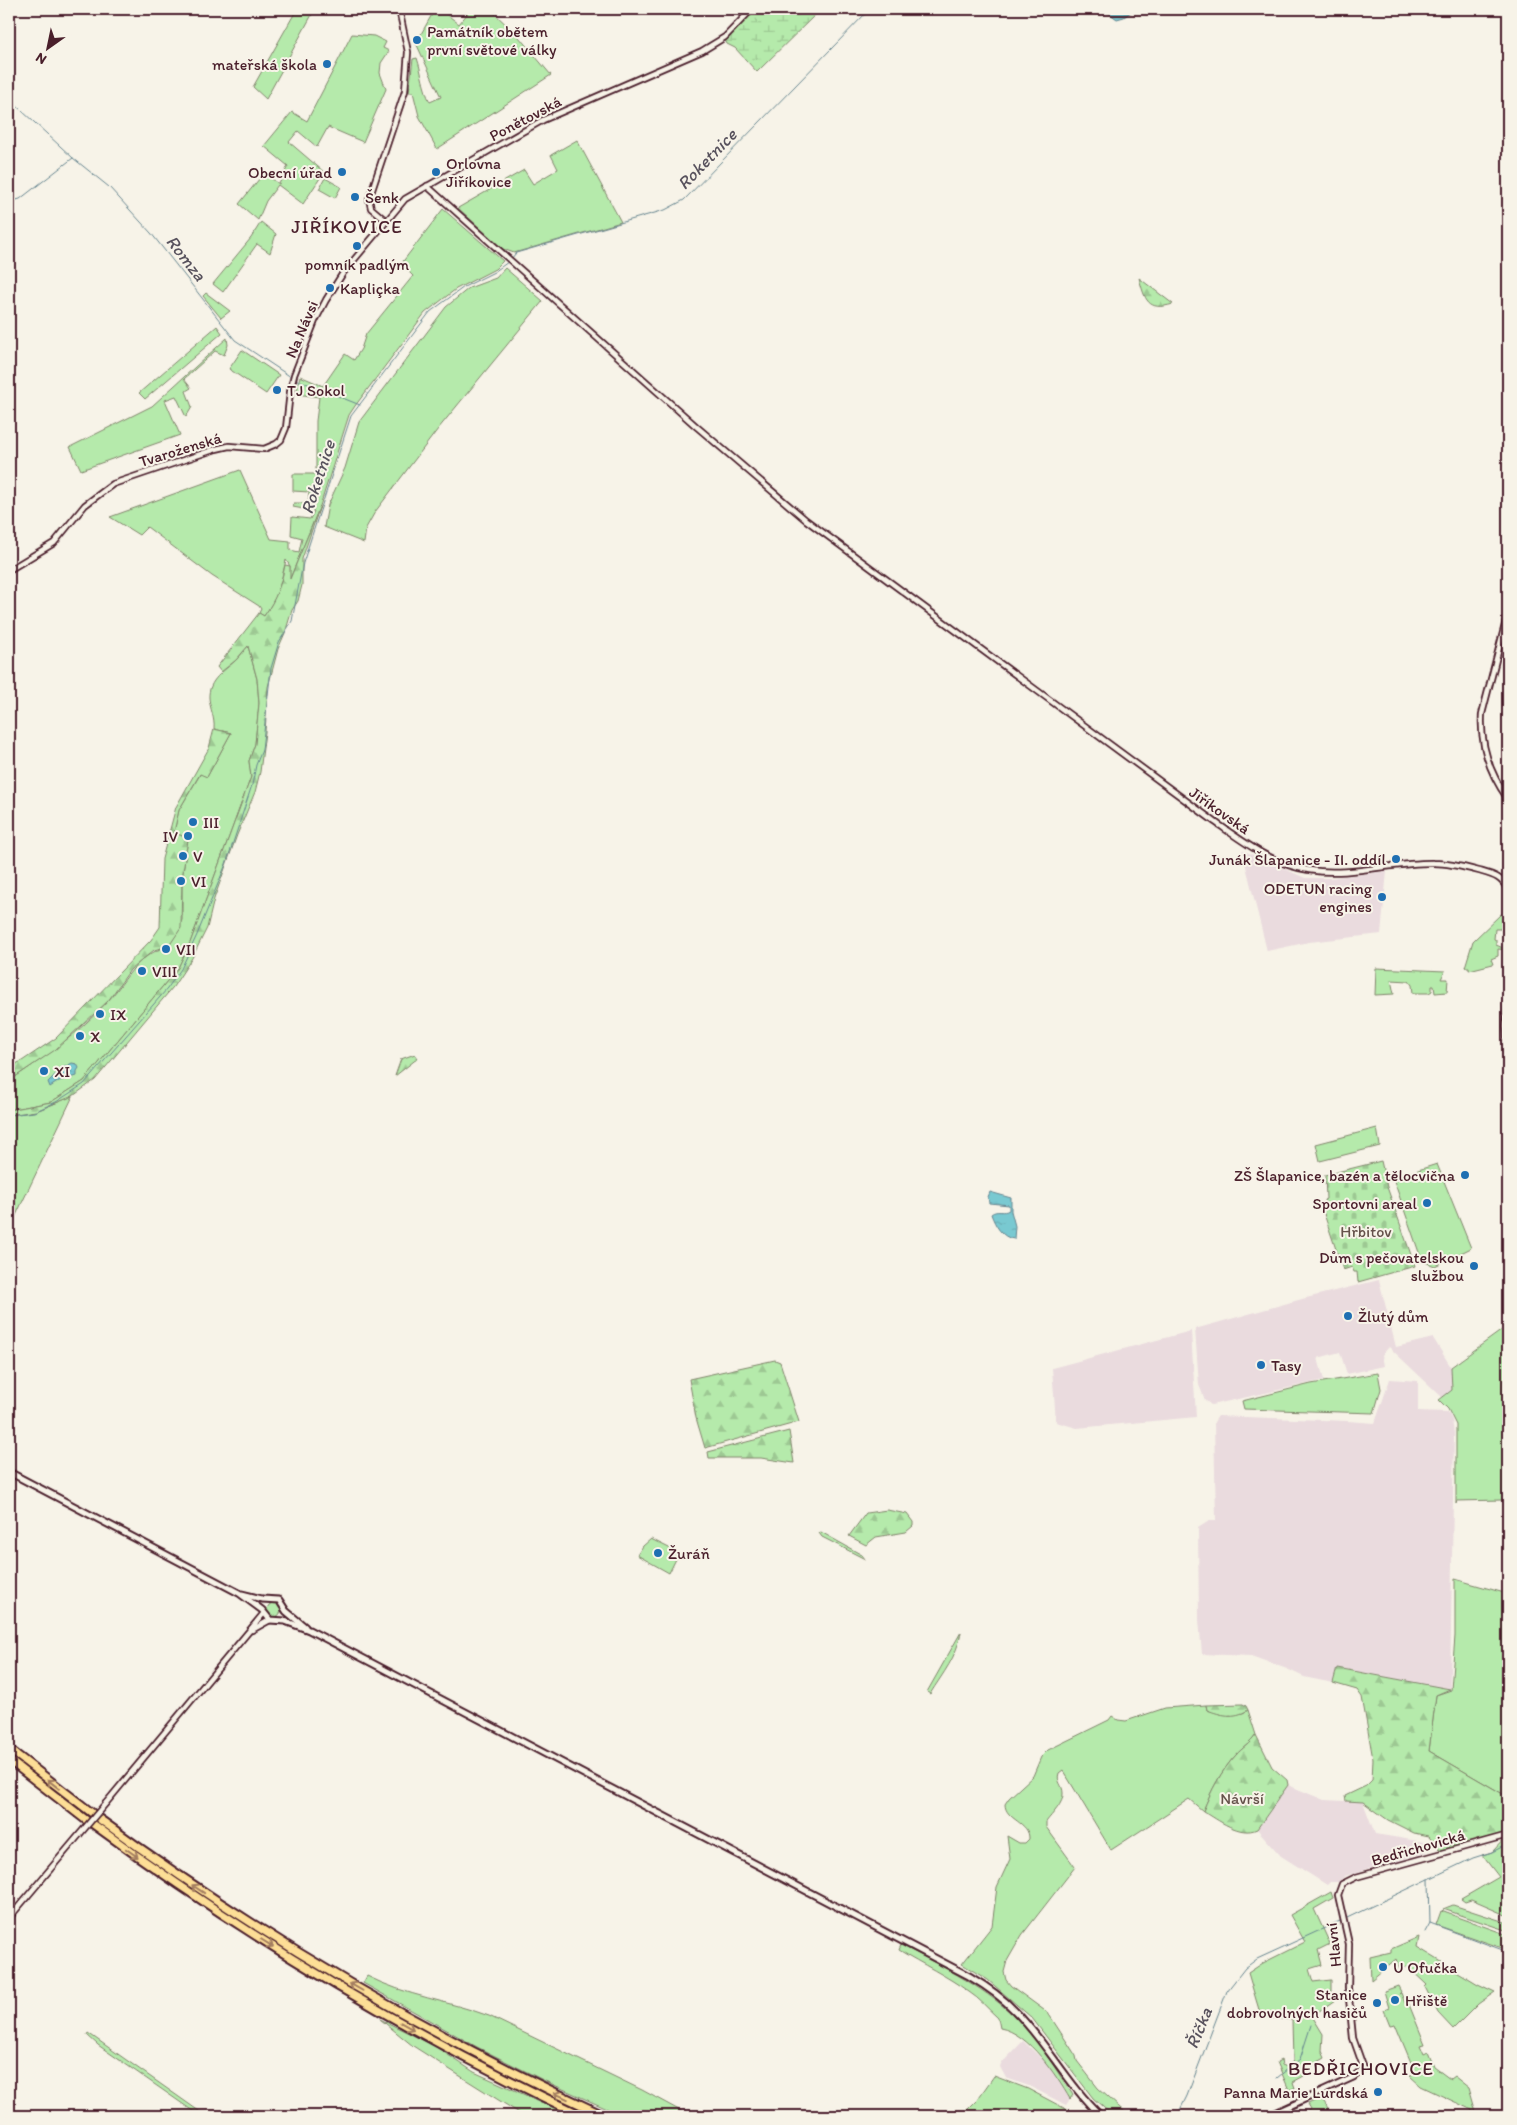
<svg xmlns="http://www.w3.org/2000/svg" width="1517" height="2125" viewBox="0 0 1517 2125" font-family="Itim,sans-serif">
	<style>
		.built { fill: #eadbde }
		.green { fill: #b5eaab; stroke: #80846b }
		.forest { fill: url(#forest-firs); stroke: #80846b }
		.wetland { fill: url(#wetland-marsh); stroke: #80846b }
		.cemetery { fill: url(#cemetery-stones); stroke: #80846b }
		.water { fill: url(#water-ripples); stroke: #66858f }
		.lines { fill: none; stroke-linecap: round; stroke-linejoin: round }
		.stream { stroke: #66858f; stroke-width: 1 }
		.tertiary-casing { stroke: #4a1f2b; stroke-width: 8 }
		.secondary-casing { stroke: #4a1f2b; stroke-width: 9 }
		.motorway-casing { stroke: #4a1f2b; stroke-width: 11 }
		.tertiary { stroke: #f7f3e8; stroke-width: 4.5 }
		.secondary { stroke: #f7f3e8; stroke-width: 5 }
		.motorway { stroke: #fdde96; stroke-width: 7 }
		.tertiary-bridge-casing { stroke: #4a1f2b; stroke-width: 8; stroke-linecap: butt }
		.tertiary-bridge { stroke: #f7f3e8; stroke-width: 4.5 }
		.oneway { stroke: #a47e60 }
		.poi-dot { fill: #1f6fb2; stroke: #f7f3e8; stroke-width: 2 }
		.labels { text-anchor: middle; stroke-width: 4; stroke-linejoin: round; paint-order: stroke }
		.poi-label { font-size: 16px; fill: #4a1f2b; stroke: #f7f3e8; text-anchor: start }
		.street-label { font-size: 16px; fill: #4a1f2b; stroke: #f7f3e8 }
		.park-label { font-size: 16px; fill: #65524b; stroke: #f7f3e8 }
		.water-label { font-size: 18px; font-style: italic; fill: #58525d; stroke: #f7f3e8 }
		.quarter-label { font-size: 19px; letter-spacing: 1px; fill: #4a1f2b; stroke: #f7f3e8 }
	</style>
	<defs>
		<pattern id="forest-firs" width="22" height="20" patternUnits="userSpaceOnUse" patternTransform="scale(1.25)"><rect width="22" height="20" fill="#b5eaab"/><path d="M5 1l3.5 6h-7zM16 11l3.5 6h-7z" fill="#9dc893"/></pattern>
		<pattern id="wetland-marsh" width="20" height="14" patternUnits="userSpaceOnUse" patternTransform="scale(1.25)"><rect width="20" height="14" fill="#b5eaab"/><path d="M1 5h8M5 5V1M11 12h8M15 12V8" fill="none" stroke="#9dc893"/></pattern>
		<pattern id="cemetery-stones" width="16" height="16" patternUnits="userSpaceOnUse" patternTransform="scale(1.25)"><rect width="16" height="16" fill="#b5eaab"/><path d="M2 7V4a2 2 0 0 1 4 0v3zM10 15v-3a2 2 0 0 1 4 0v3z" fill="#9dc893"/></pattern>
		<pattern id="water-ripples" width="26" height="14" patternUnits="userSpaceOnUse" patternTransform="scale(1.25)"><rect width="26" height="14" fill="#79c9d1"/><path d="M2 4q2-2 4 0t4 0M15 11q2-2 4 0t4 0" fill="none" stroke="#6aacb4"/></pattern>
	</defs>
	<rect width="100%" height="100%" fill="#f7f3e8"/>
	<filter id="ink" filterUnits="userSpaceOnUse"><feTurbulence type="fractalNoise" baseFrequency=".02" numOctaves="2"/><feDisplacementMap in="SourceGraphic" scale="10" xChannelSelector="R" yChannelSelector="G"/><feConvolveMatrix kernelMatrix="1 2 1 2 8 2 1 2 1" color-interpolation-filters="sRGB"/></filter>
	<g filter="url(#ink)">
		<g class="built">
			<path d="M 1242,850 L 1305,878 L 1329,878 L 1387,871 L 1381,934 L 1309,942 L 1267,951 Z"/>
			<path d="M 1379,1280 L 1396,1347 L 1433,1338 L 1451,1367 L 1452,1390 L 1443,1398 L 1389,1347 L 1382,1355 L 1384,1366 L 1347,1374 L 1340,1352 L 1318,1358 L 1324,1380 L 1211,1405 L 1205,1400 L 1199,1385 L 1195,1329 L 1302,1299 Z"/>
			<path d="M 1191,1331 L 1196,1417 L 1077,1428 L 1056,1422 L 1052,1368 Z"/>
			<path d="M 1390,1379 L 1418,1381 L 1418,1411 L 1448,1412 L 1452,1420 L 1454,1433 L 1450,1689 L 1337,1668 L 1333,1683 L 1304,1677 L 1287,1669 L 1251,1656 L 1202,1654 L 1199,1620 L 1198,1528 L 1209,1521 L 1216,1521 L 1214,1422 L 1218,1416 L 1348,1421 L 1375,1423 Z"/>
			<path d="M 1288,1785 L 1324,1800 L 1363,1802 L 1375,1834 L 1424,1842 L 1427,1852 L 1391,1863 L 1387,1860 L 1384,1864 L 1345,1876 L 1339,1882 L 1330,1882 L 1327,1885 L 1281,1856 L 1257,1829 Z"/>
			<path d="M 1023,2041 L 1053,2069 L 1070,2099 L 1066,2105 L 1029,2086 L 1006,2078 L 1000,2067 L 1002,2063 Z"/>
		</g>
		<g class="green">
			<path d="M 297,9 L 315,9 L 266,99 L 253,87 Z"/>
			<path d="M 435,9 L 440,9 L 459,24 L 468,13 L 464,9 L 490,9 L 519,37 L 551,75 L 437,149 L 419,116 L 413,92 L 409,92 L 413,59 L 417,58 C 422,73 423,88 430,102 L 441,97 L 416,43 Z"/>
			<path d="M 352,34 L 374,36 L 386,42 L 383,48 L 389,51 L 381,63 L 380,73 L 386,89 L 363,142 L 328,127 L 317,147 L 298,131 L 289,142 L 324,172 L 303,204 L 278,185 L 266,201 L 258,220 L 239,204 L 264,173 L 279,184 L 288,166 L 264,146 L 292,112 L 307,121 Z"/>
			<path d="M 577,140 L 621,222 L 514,253 L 503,249 L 458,208 L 524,170 L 533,184 L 558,169 L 551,155 Z"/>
			<path d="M 325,178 L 341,187 L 335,198 L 319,189 Z"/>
			<path d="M 443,209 L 503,261 L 495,269 L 456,289 L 425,313 L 355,406 L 349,415 L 320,506 L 289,581 L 290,566 L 286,560 C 280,585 279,595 264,616 L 259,613 L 261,609 L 259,606 L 212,576 L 147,527 L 139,535 L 110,517 L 240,470 L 271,539 L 290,541 L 290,550 L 299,552 L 302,538 L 291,535 L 292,517 L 310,519 L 314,511 L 293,507 L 294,503 L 308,503 L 309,492 L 293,491 L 293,474 L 316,474 L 316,421 L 319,397 L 296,394 L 300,376 L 323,386 L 345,354 L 354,360 L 361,349 L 366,334 L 413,276 L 401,264 Z"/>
			<path d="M 261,222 L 276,234 L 270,253 L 257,244 L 223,292 L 213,284 L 251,238 Z"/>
			<path d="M 505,268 L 543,301 L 438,429 L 375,512 L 366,528 L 364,543 L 324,527 L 328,505 L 345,468 L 359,422 L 446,307 L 469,288 L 496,278 Z"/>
			<path d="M 206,293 L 230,311 L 221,318 L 203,296 Z"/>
			<path d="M 217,326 L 222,333 L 145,399 L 139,393 Z"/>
			<path d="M 227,338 L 228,345 L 224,355 L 215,351 L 184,379 L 191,388 L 186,391 L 192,407 L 186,417 L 176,396 L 165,400 L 180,435 L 81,470 L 70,447 L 152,406 Z"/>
			<path d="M 242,350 L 279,375 L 266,394 L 229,369 Z"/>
			<path d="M 248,646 L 257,679 L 259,703 L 255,744 L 249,761 L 251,777 L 190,943 L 178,968 L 84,1081 L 51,1102 L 9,1110 L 9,1081 C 44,1058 79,1033 108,1001 C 129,977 135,956 169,946 L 182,920 L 182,879 L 188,839 L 174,832 L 179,810 L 201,773 L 207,777 L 231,733 L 214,729 C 215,718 210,709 209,698 C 208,680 224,671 235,661 C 240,657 244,650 248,646 Z"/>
			<path d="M 1501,914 L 1506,915 L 1508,920 L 1507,929 L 1495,929 L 1494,939 L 1496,940 L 1496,945 L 1508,950 L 1498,949 L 1498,956 L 1491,959 L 1493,964 L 1469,970 L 1469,967 L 1465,967 L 1473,941 Z"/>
			<path d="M 1376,968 L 1445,971 L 1441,979 L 1448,979 L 1447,992 L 1435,993 L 1434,986 L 1432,986 L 1432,991 L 1429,993 L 1413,993 L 1412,985 L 1409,981 L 1391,980 L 1394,994 L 1375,995 Z"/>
			<path d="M 73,1096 L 9,1230 L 9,1115 L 36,1111 Z"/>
			<path d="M 1377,1128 L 1380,1146 L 1320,1161 L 1316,1144 Z"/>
			<path d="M 1437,1164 L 1471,1248 L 1435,1266 L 1422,1261 L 1393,1178 Z"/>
			<path d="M 1502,1330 L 1508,1339 L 1508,1503 L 1502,1500 L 1457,1501 L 1456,1504 L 1456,1425 L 1448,1409 L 1439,1400 L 1452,1390 L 1451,1367 Z"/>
			<path d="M 1378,1373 L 1381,1389 L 1374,1413 L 1244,1409 L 1242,1401 L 1311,1384 Z"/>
			<path d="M 821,1532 L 862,1555 L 865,1559 L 822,1537 L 819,1533 Z"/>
			<path d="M 651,1539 L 679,1553 L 669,1573 L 637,1555 L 643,1546 Z"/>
			<path d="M 1455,1579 L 1508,1594 L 1508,1797 L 1429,1751 L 1436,1695 L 1451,1690 L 1455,1636 Z"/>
			<circle cx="274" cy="1610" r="7"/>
			<path d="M 961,1632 C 957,1657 943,1673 930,1694 L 927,1692 Z"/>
			<path d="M 1206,1705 L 1207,1710 L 1243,1713 L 1248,1710 L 1256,1735 C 1250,1744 1242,1748 1236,1755 C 1221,1771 1211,1791 1203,1811 L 1189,1799 L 1111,1850 L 1063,1770 L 1059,1773 C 1056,1782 1063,1785 1063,1793 C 1064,1803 1052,1814 1046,1822 L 1046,1827 L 1075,1867 L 1022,1935 L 1007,1961 L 1004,1972 L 1006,1980 L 1011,1986 L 1048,2013 L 1076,2056 L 1077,2061 L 1098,2088 L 1129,2116 L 1113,2116 L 1093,2098 L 1032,2018 L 988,1980 L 962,1964 L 992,1926 L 997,1887 L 1010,1859 L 1007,1836 L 1019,1843 L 1025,1843 L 1029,1839 C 1030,1822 1005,1820 1005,1804 L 1009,1798 L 1033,1776 L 1041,1757 L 1048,1750 L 1109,1720 L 1112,1716 L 1118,1720 L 1126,1721 L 1165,1708 Z"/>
			<path d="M 1508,1835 L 1508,1916 L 1471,1900 L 1465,1902 L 1461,1899 L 1499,1877 L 1482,1855 L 1492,1852 Z"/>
			<path d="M 1331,1892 L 1333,1898 L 1314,1909 L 1330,1944 L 1318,1950 L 1322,1965 L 1309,1969 L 1313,1982 L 1331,1980 L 1331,1993 L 1333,1994 L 1335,2000 L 1312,2016 L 1323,2034 L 1322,2051 L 1325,2058 L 1302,2071 L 1304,2076 L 1293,2082 L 1295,2088 L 1289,2090 L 1277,2062 L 1281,2060 L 1282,2065 L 1287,2067 L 1293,2061 L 1292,2020 L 1272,2018 L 1260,2013 L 1248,1973 L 1263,1963 L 1305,1942 L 1290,1915 Z"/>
			<path d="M 1453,1905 L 1508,1923 L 1508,1931 L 1443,1909 Z"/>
			<path d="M 1441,1911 L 1508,1935 L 1508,1950 L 1436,1925 Z"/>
			<path d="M 1419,1937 L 1417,1947 L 1478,1984 L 1495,1992 L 1478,2004 L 1453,2029 L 1438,2013 L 1425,1987 L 1427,1985 L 1407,1966 L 1400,1970 L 1396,1959 L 1371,1980 L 1370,1957 L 1391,1952 L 1391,1949 Z"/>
			<path d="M 901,1945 C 945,1968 988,1988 1022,2024 C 1042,2045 1057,2072 1073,2095 L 1070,2099 C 1056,2075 1029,2033 1000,2028 L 998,2018 C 988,2009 980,1999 969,1992 C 947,1976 922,1964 899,1950 Z"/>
			<path d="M 367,1976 C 406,1996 449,2001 489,2016 L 642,2090 L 690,2116 L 623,2116 L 543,2080 L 477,2047 L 363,1983 Z"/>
			<path d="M 1398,1986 L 1401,1992 L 1399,1994 L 1401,1993 L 1405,2003 L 1408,2002 L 1425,2044 L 1420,2045 L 1424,2054 L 1428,2052 L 1434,2067 L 1450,2079 L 1454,2076 L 1469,2088 L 1477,2116 L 1471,2116 L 1472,2110 L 1421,2086 L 1410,2076 L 1415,2072 L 1395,2024 L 1390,2025 L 1384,2010 L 1389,2008 L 1384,1991 Z"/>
			<path d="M 380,2019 L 433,2045 L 474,2072 L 572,2116 L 524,2116 L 449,2069 L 413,2046 Z"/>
			<path d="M 88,2033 L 206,2116 L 200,2116 L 98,2045 L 87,2035 Z"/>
			<path d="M 994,2076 L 1028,2089 L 1079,2116 L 961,2116 L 977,2100 Z"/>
			<path d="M 1321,2098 L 1332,2113 L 1334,2111 L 1339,2116 L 1308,2116 L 1306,2112 L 1311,2109 L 1308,2104 Z"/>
		</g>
		<g class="forest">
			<path d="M 1139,278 L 1173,304 C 1147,312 1145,299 1139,278 Z"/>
			<path d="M 320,506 L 302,559 L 302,585 L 298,601 L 292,610 L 285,633 L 278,649 L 268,687 L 265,732 L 260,772 L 255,792 L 237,835 L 214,899 L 207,928 L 192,958 L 173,987 L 95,1080 L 73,1096 L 36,1111 L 9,1115 L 9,1110 L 51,1102 L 84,1081 L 178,968 L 190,943 L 251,777 L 249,761 L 255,744 L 259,703 L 257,679 L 248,646 L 236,660 L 221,672 L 217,667 L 259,613 L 264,616 C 276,599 281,585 285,565 L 290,566 L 290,579 Z"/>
			<path d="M 214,729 L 231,733 L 207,777 L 200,774 L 179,810 L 174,832 L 188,839 L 182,879 L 181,928 L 169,946 L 154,950 L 130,970 L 108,1001 L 55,1050 L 9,1081 L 9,1067 L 22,1061 L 56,1038 L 151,940 L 160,927 L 162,859 L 176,807 L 209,748 Z"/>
			<path d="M 415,1054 L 418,1058 L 395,1076 L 401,1059 Z"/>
			<path d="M 775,1360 L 780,1362 L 799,1422 L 705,1448 L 696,1418 L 689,1379 Z"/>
			<path d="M 789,1431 L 794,1463 L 761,1458 L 709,1458 L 708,1452 Z"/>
			<path d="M 887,1510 L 907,1514 L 913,1522 L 913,1526 L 906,1532 L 876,1537 L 866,1545 L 849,1536 L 866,1513 Z"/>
			<path d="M 1337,1668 L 1450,1689 L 1436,1695 L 1429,1751 L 1508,1797 L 1508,1833 L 1442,1851 L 1428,1836 L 1414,1833 L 1388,1820 L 1363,1802 L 1346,1801 L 1345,1796 L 1366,1786 L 1372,1780 L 1373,1759 L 1362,1697 L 1357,1690 L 1333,1683 Z"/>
			<path d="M 1243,1704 L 1246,1706 L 1248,1710 C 1234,1719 1221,1715 1207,1710 L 1206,1705 Z"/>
			<path d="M 1256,1735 L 1272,1767 L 1287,1780 L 1288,1785 L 1257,1829 C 1240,1837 1218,1820 1203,1811 C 1211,1791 1221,1771 1236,1755 C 1242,1748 1250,1744 1256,1735 Z"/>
		</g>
		<path class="wetland" d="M 756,9 L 821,9 L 757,72 L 735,48 L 727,44 L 725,40 Z"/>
		<path class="cemetery" d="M 1381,1161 L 1387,1187 L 1415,1266 L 1358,1282 L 1357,1272 L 1354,1272 L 1352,1267 L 1343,1270 L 1321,1205 L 1325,1204 L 1324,1200 L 1326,1199 L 1325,1175 Z"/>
		<g class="water">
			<path d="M 1094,9 L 1135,9 L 1124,17 L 1117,19 L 1103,9 Z"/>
			<path d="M 72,1063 L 77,1064 L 79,1068 L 77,1071 L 77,1076 L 59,1081 L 50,1087 L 48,1082 L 61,1069 Z"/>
			<path d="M 990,1192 L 1011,1198 L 1011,1211 L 1015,1226 L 1014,1239 C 1002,1238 995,1225 991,1214 C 997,1209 1003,1214 1009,1210 L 1009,1205 L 989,1203 L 988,1197 Z"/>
		</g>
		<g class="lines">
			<g class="stream">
				<path d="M 9,99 L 73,158 L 109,187 L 151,233 L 235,340 L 291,377"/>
				<path d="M 9,202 L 20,199 L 73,158"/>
				<path d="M 511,259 L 516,253 L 665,210 L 684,200 L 870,9"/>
				<path d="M 295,379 L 360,405"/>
				<path d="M 9,1115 L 34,1112 L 56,1102 L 84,1084 L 167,989 L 181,969 L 197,935 L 226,864 L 252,785 L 256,765 L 262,750 L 271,668 L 279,642 L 292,621 L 303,563 L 351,416 L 430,312 L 464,287 L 494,272 L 508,262"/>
				<path d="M 1347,1918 L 1473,1858 L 1492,1852 L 1508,1844"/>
				<path d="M 1430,1923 L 1508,1952"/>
				<path d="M 1425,1932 L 1430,1923 L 1429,1879"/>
				<path d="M 1277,2078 L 1300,2059 L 1311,2025"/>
				<path d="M 1177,2116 L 1187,2096 L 1227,1991 L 1245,1968 L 1257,1959 L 1340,1921"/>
			</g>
			<g class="tertiary-casing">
				<g id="tertiary">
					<path d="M 427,186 L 697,427 L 806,520 L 1215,822 C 1244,842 1273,865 1309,870 C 1350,877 1393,862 1434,863 C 1449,863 1464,867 1479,871 C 1493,875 1503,877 1508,891"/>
					<path d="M 385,220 L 371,208 L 369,199 L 405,91 L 408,52 L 399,9"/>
					<path d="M 9,570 L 54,543 L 85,505 L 113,484 L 216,449 L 229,446 L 264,449 L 276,444 L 281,440 L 286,428 L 290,392 L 294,375 L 315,321 L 326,300 L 343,273 L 405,199 L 543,120 L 702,51 L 725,37 L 752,9"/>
					<path d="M 1508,613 L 1482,714 C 1480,745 1490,774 1508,799"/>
					<path d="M 1508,990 L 1506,1027 L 1508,1047"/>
					<path d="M 252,1630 L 270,1620"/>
					<path d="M 106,1803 L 264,1613"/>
					<path d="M 9,1918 L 79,1835"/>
					<path d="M 1268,2116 L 1354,2077 L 1364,2069 L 1353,2038 L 1348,1988 L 1349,1944 L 1338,1895 L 1342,1884 L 1356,1877 L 1508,1835"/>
				</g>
			</g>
			<g class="secondary-casing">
				<g id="secondary">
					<path d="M 9,1472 L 239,1593 L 262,1610 L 270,1620 L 285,1621 L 309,1630 L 969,1976 C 986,1986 1002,1997 1015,2011 C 1047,2043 1068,2085 1101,2116"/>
					<path d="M 242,1594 L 262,1599 L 279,1600 L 286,1611 L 305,1627"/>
				</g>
			</g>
			<g class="motorway-casing">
				<g id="motorway">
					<path d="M 9,1749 L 92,1813"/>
					<path d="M 9,1760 L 86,1820"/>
					<path d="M 98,1818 C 257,1934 426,2034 605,2116"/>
					<path d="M 93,1824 C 247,1937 410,2035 583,2116"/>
				</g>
			</g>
			<use href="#tertiary" class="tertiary"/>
			<use href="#secondary" class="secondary"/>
			<use href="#motorway" class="motorway"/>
			<g class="tertiary-bridge-casing">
				<path id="tertiary-bridge" d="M 79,1835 L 106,1803"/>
			</g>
			<use href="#tertiary-bridge" class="tertiary-bridge"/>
		</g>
		<defs><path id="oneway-shaft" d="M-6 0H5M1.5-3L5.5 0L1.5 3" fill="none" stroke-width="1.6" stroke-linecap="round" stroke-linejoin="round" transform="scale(1.25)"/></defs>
		<g class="oneway">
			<use href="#oneway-shaft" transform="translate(53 1784) rotate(-142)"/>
			<use href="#oneway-shaft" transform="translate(132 1853) rotate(35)"/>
			<use href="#oneway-shaft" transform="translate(198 1889) rotate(-146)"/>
			<use href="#oneway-shaft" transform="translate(267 1943) rotate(32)"/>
			<use href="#oneway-shaft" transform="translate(356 1987) rotate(-150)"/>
			<use href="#oneway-shaft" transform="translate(407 2026) rotate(29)"/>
			<use href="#oneway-shaft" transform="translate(561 2096) rotate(-155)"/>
		</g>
	</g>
	<g class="poi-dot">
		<circle cx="417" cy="40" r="5"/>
		<circle cx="327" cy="64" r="5"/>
		<circle cx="342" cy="172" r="5"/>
		<circle cx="436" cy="172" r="5"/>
		<circle cx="355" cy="197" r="5"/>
		<circle cx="357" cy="246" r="5"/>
		<circle cx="330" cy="288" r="5"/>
		<circle cx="277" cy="390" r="5"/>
		<circle cx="193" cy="822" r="5"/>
		<circle cx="188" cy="836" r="5"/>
		<circle cx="183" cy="856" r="5"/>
		<circle cx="1396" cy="859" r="5"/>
		<circle cx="181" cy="881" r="5"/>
		<circle cx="1382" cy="897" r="5"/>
		<circle cx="166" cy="949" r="5"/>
		<circle cx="142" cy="971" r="5"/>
		<circle cx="100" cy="1014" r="5"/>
		<circle cx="80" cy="1036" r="5"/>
		<circle cx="44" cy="1071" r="5"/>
		<circle cx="1465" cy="1175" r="5"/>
		<circle cx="1427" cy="1203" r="5"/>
		<circle cx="1474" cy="1266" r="5"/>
		<circle cx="1348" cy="1316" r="5"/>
		<circle cx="1261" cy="1365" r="5"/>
		<circle cx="658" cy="1553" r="5"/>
		<circle cx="1383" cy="1967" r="5"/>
		<circle cx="1395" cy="2000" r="5"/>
		<circle cx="1377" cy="2003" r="5"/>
		<circle cx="1378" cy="2092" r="5"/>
	</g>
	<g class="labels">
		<g class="poi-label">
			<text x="427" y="37">Památník obětem<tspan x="427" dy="18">první světové války</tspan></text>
			<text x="317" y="70" text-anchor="end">mateřská škola</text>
			<text x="446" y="169">Orlovna<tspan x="446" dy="18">Jiříkovice</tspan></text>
			<text x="332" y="178" text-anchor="end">Obecní úřad</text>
			<text x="365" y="203">Šenk</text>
			<text x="357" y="270" text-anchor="middle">pomník padlým</text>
			<text x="340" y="294">Kapliçka</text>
			<text x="287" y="396">TJ Sokol</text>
			<text x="203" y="828">III</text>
			<text x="178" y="842" text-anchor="end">IV</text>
			<text x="193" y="862">V</text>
			<text x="1386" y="865" text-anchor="end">Junák Šlapanice - II. oddíl</text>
			<text x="191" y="887">VI</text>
			<text x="1372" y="894" text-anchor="end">ODETUN racing<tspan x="1372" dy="18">engines</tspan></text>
			<text x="176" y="955">VII</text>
			<text x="152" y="977">VIII</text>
			<text x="110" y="1020">IX</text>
			<text x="90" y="1042">X</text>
			<text x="54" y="1077">XI</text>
			<text x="1455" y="1181" text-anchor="end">ZŠ Šlapanice, bazén a tělocvična</text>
			<text x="1417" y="1209" text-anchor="end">Sportovni areal</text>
			<text x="1464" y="1263" text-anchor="end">Dům s pečovatelskou<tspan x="1464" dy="18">službou</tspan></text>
			<text x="1358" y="1322">Žlutý dům</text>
			<text x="1271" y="1371">Tasy</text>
			<text x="668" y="1559">Žuráň</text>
			<text x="1393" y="1973">U Ofučka</text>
			<text x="1367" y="2000" text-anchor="end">Stanice<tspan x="1367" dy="18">dobrovolných hasičů</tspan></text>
			<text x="1405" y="2006">Hřiště</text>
			<text x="1368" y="2098" text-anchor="end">Panna Marie Lurdská</text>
		</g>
		<g class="street-label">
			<text transform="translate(525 118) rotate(-28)" y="6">Ponětovská</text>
			<text transform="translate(301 329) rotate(-67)" y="6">Na Návsi</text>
			<text transform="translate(180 449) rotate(-17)" y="6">Tvaroženská</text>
			<text transform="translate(1220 810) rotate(35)" y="6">Jiříkovská</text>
			<text transform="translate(1418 1847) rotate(-16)" y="6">Bedřichovická</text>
			<text transform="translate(1333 1945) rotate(-96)" y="6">Hlavní</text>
		</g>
		<g class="park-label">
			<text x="1366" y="1237">Hřbitov</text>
			<text x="1242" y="1804">Návrší</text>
		</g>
		<g class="water-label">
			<text transform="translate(707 159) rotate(-46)" y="6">Roketnice</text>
			<text transform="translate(186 258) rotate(52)" y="6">Romza</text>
			<text transform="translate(318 477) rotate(-72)" y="6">Roketnice</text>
			<text transform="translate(1199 2028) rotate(-68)" y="6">Říčka</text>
		</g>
		<g class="quarter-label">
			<text x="347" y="233">JIŘÍKOVICE</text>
			<text x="1361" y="2075">BEDŘICHOVICE</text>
		</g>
	</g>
	<rect width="1517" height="2125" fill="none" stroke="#f7f3e8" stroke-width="30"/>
	<rect x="15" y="15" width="1487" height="2095" fill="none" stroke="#4a1f2b" stroke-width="2" filter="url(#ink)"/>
	<g transform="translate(48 48) rotate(213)" stroke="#f7f3e8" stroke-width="4" paint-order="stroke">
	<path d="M0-4L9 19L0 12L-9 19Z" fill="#4a1f2b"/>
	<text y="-8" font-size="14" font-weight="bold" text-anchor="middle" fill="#4a1f2b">N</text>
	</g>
</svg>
